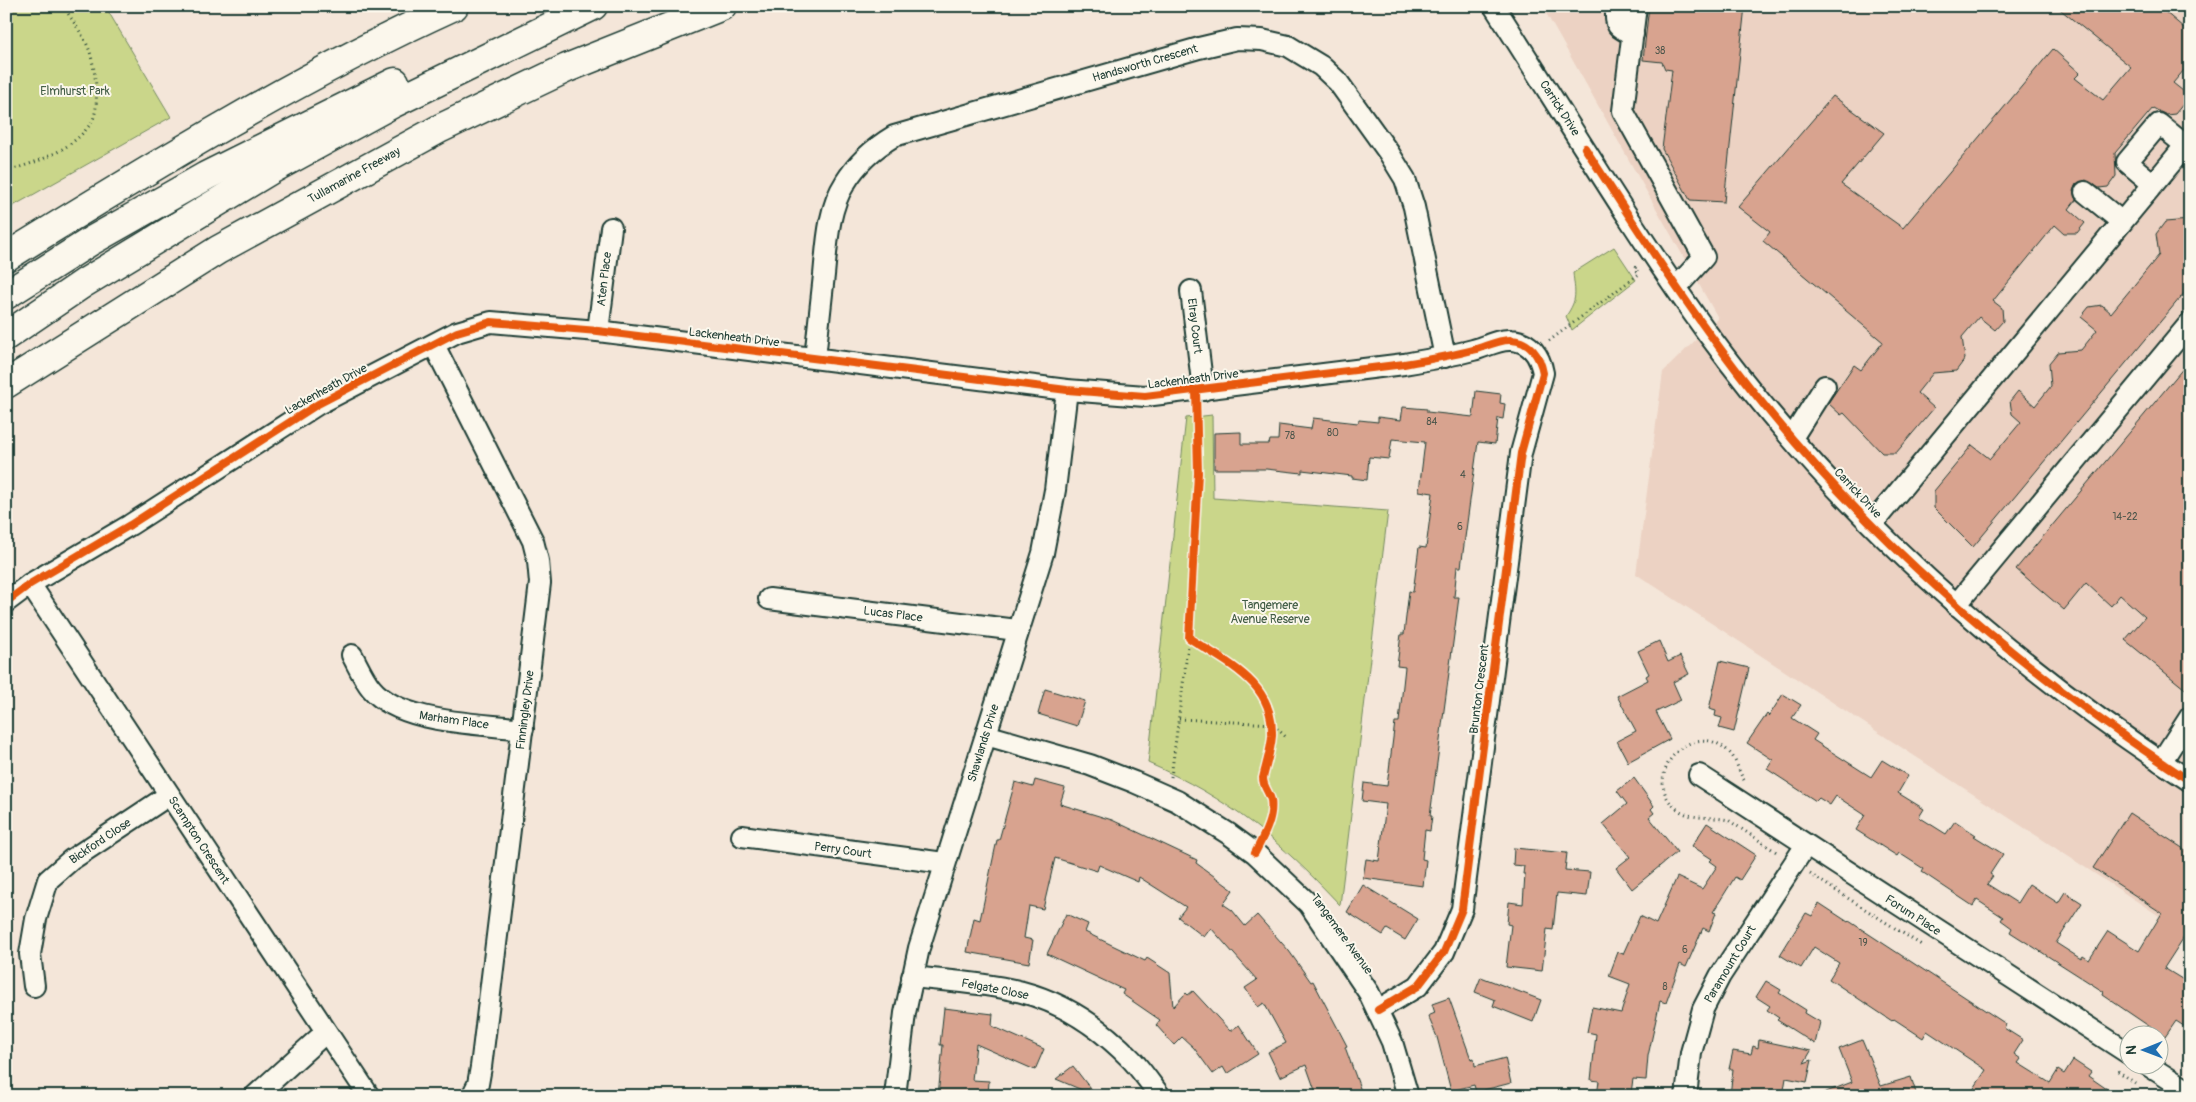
<svg xmlns="http://www.w3.org/2000/svg" width="2196" height="1102" viewBox="0 0 2196 1102" font-family="Pangolin,sans-serif">
	<style>
		.built { fill: #ecd2c3 }
		.green { fill: #cad68a; stroke: #748a5f }
		.building { fill: #d8a38f; stroke: #1f3d34 }
		.lines { fill: none; stroke-linecap: round; stroke-linejoin: round }
		.minor-casing { stroke: #1f3d34; stroke-width: 24 }
		.highway-casing { stroke: #1f3d34; stroke-width: 31 }
		.path { stroke: #1f3d34; stroke-width: 3; stroke-dasharray: 1 4; stroke-linecap: butt }
		.minor { stroke: #fbf7ec; stroke-width: 20 }
		.highway { stroke: #fbf7ec; stroke-width: 28 }
		.cycleway-casing { stroke: #fbf7ec; stroke-width: 11 }
		.cycleway { stroke: #e8590c; stroke-width: 8 }
		.labels { text-anchor: middle; stroke-width: 4; stroke-linejoin: round; paint-order: stroke }
		.number-label { font-size: 10px; fill: #4d564b }
		.street-label { font-size: 12px; fill: #1f3d34; stroke: #fbf7ec }
		.park-label { font-size: 12px; fill: #415c45; stroke: #fbf7ec }
	</style>
	<rect width="100%" height="100%" fill="#f4e6d9"/>
	<filter id="ink" filterUnits="userSpaceOnUse"><feTurbulence type="fractalNoise" baseFrequency=".02" numOctaves="2"/><feDisplacementMap in="SourceGraphic" scale="10" xChannelSelector="R" yChannelSelector="G"/><feConvolveMatrix kernelMatrix="1 2 1 2 8 2 1 2 1" color-interpolation-filters="sRGB"/></filter>
	<g filter="url(#ink)">
		<path class="built" d="M 1542,6 L 2190,6 L 2190,936 L 1636,574 L 1663,372 L 1718,318 Z"/>
		<g class="green">
			<path d="M 6,6 L 105,6 L 171,117 L 6,210 Z"/>
			<path d="M 1614,247 L 1636,280 L 1572,330 L 1566,316 C 1578,299 1575,293 1573,273 Z"/>
			<path d="M 1212,415 L 1213,498 L 1388,511 L 1340,905 C 1280,841 1229,798 1148,763 L 1186,418 Z"/>
		</g>
		<g class="building">
			<path d="M 1649,6 L 1745,6 L 1724,202 L 1690,200 L 1662,149 L 1672,70 L 1665,69 L 1662,62 L 1643,60 Z"/>
			<path d="M 2056,6 L 2158,6 L 2190,33 L 2190,63 L 2173,83 L 2183,91 L 2184,103 L 2175,114 L 2166,115 L 2153,108 L 2115,153 L 2116,176 L 2108,187 L 2099,188 L 2086,180 L 2076,184 L 2073,191 L 2076,200 L 2069,209 L 2085,223 L 2077,233 L 2064,233 L 2055,225 L 1993,301 L 2002,308 L 2003,321 L 1995,330 L 1979,317 L 1962,337 L 1965,359 L 1956,371 L 1933,373 L 1917,393 L 1934,408 L 1896,453 L 1882,453 L 1844,413 L 1841,415 L 1828,403 L 1854,365 L 1861,370 L 1883,342 L 1763,241 L 1770,232 L 1738,207 L 1833,96 L 1884,133 L 1841,184 L 1903,228 L 2053,49 L 2080,73 L 2075,78 L 2103,100 L 2131,67 Z"/>
			<path d="M 2190,220 L 2190,286 L 1973,547 L 1934,508 L 1934,491 L 1972,445 L 1990,459 L 2021,422 L 2012,414 L 2010,401 L 2018,391 L 2035,406 L 2051,386 L 2049,363 L 2058,352 L 2081,350 L 2097,330 L 2081,317 L 2089,307 L 2102,305 L 2111,313 L 2159,255 L 2156,234 L 2165,222 Z"/>
			<path d="M 2190,360 L 2190,693 L 2125,640 L 2145,617 L 2120,595 L 2111,606 L 2086,583 L 2064,610 L 2016,569 Z"/>
			<path d="M 1476,391 L 1501,394 L 1500,403 L 1505,404 L 1503,419 L 1498,418 L 1495,444 L 1478,442 L 1461,567 L 1457,567 L 1454,597 L 1459,597 L 1430,816 L 1432,816 L 1430,831 L 1425,830 L 1422,859 L 1426,860 L 1423,886 L 1363,878 L 1366,859 L 1379,861 L 1386,804 L 1362,801 L 1364,783 L 1387,786 L 1395,722 L 1399,722 L 1405,667 L 1397,666 L 1401,634 L 1404,634 L 1409,591 L 1413,592 L 1419,547 L 1426,548 L 1433,493 L 1419,491 L 1425,442 L 1392,439 L 1389,459 L 1369,457 L 1367,480 L 1352,478 L 1352,476 L 1302,470 L 1302,473 L 1266,469 L 1214,469 L 1214,433 L 1241,432 L 1241,444 L 1269,444 L 1270,440 L 1278,440 L 1279,425 L 1311,429 L 1313,418 L 1358,423 L 1359,420 L 1378,422 L 1378,417 L 1401,420 L 1403,407 L 1427,409 L 1427,412 L 1473,417 Z"/>
			<path d="M 1659,641 L 1668,662 L 1680,656 L 1689,674 L 1673,682 L 1681,700 L 1656,712 L 1670,739 L 1628,762 L 1617,741 L 1636,731 L 1617,696 L 1648,680 L 1646,676 L 1649,674 L 1638,651 Z"/>
			<path d="M 1720,661 L 1749,668 L 1734,732 L 1719,728 L 1722,718 L 1715,716 L 1716,711 L 1709,709 Z"/>
			<path d="M 1045,689 L 1085,701 L 1077,726 L 1038,714 Z"/>
			<path d="M 1783,694 L 1801,705 L 1792,718 L 1817,734 L 1813,740 L 1871,777 L 1882,760 L 1908,776 L 1898,793 L 1924,809 L 1919,817 L 1946,834 L 1955,821 L 1976,835 L 1974,836 L 2003,854 L 1990,874 L 1993,876 L 1987,884 L 2017,903 L 2029,884 L 2058,903 L 2065,892 L 2082,903 L 2056,943 L 2081,959 L 2083,956 L 2089,960 L 2108,931 L 2139,951 L 2162,913 L 2093,868 L 2129,813 L 2190,853 L 2190,928 L 2164,968 L 2190,984 L 2190,1030 L 2176,1021 L 2165,1037 L 2103,995 L 2104,992 L 2010,932 L 2012,928 L 2001,920 L 2003,917 L 1977,900 L 1973,906 L 1922,872 L 1924,869 L 1899,853 L 1897,856 L 1856,830 L 1865,815 L 1836,796 L 1830,805 L 1819,798 L 1816,801 L 1767,769 L 1773,760 L 1747,743 L 1767,714 L 1769,716 Z"/>
			<path d="M 1634,778 L 1654,806 L 1651,809 L 1654,813 L 1649,817 L 1677,852 L 1632,889 L 1616,868 L 1630,857 L 1603,824 L 1627,804 L 1617,791 Z"/>
			<path d="M 1035,780 L 1065,788 L 1060,804 L 1112,820 L 1197,860 L 1196,863 L 1233,890 L 1223,904 L 1232,910 L 1245,926 L 1257,915 L 1289,951 L 1311,982 L 1313,981 L 1347,1046 L 1345,1047 L 1361,1091 L 1348,1096 L 1317,1096 L 1306,1065 L 1280,1077 L 1268,1052 L 1286,1043 L 1264,1003 L 1258,1007 L 1245,988 L 1257,980 L 1211,928 L 1204,937 L 1178,917 L 1186,907 L 1139,877 L 1138,882 L 1099,865 L 1097,871 L 1055,858 L 1043,909 L 1029,906 L 1024,938 L 1033,940 L 1029,963 L 967,952 L 974,918 L 980,920 L 997,840 L 999,840 L 1015,782 L 1033,787 Z"/>
			<path d="M 1707,823 L 1756,855 L 1740,880 L 1735,877 L 1713,912 L 1716,913 L 1709,931 L 1703,928 L 1686,967 L 1680,964 L 1666,1003 L 1660,1001 L 1648,1056 L 1646,1080 L 1633,1079 L 1631,1093 L 1628,1092 L 1627,1096 L 1597,1096 L 1599,1081 L 1591,1080 L 1596,1034 L 1587,1032 L 1592,1007 L 1621,1013 L 1630,984 L 1609,976 L 1618,952 L 1623,954 L 1640,916 L 1656,924 L 1677,877 L 1702,889 L 1717,866 L 1710,861 L 1712,859 L 1692,846 Z"/>
			<path d="M 1514,848 L 1567,853 L 1565,870 L 1590,872 L 1587,896 L 1557,893 L 1553,930 L 1547,929 L 1542,971 L 1506,967 L 1511,925 L 1507,924 L 1509,902 L 1523,904 L 1525,874 L 1523,874 L 1524,866 L 1513,865 Z"/>
			<path d="M 1363,885 L 1418,919 L 1405,940 L 1387,929 L 1383,935 L 1347,912 Z"/>
			<path d="M 1819,903 L 1848,922 L 1849,921 L 2006,1024 L 2004,1028 L 2023,1040 L 2014,1054 L 2021,1059 L 2018,1063 L 2050,1083 L 2058,1070 L 2064,1074 L 2073,1060 L 2091,1072 L 2088,1076 L 2117,1096 L 1969,1096 L 1986,1070 L 1927,1031 L 1923,1038 L 1894,1019 L 1892,1021 L 1829,979 L 1839,963 L 1814,947 L 1801,968 L 1780,955 L 1806,913 L 1812,916 Z"/>
			<path d="M 1066,914 L 1088,924 L 1085,932 L 1145,961 L 1147,958 L 1170,973 L 1173,1007 L 1186,993 L 1188,995 L 1193,991 L 1230,1031 L 1239,1025 L 1258,1054 L 1227,1074 L 1223,1067 L 1213,1074 L 1194,1048 L 1182,1037 L 1174,1045 L 1156,1025 L 1160,1020 L 1122,994 L 1124,990 L 1047,954 Z"/>
			<path d="M 1481,977 L 1541,1000 L 1533,1022 L 1493,1006 L 1495,1000 L 1475,992 Z"/>
			<path d="M 1766,981 L 1781,990 L 1779,993 L 1806,1010 L 1805,1013 L 1820,1022 L 1815,1044 L 1777,1020 L 1779,1018 L 1767,1010 L 1770,1006 L 1756,997 Z"/>
			<path d="M 1449,998 L 1471,1059 L 1474,1058 L 1475,1066 L 1505,1058 L 1511,1083 L 1476,1092 L 1474,1085 L 1451,1091 L 1437,1037 L 1428,1016 L 1435,1013 L 1432,1004 Z"/>
			<path d="M 944,1008 L 993,1014 L 992,1026 L 1044,1049 L 1035,1070 L 976,1044 L 972,1080 L 989,1081 L 988,1096 L 938,1096 L 943,1045 L 940,1045 Z"/>
			<path d="M 1759,1040 L 1811,1051 L 1804,1063 L 1812,1060 L 1807,1082 L 1786,1078 L 1783,1096 L 1730,1096 L 1733,1069 L 1729,1069 L 1733,1051 L 1751,1054 L 1753,1046 L 1758,1048 Z"/>
			<path d="M 1862,1040 L 1881,1086 L 1911,1077 L 1917,1096 L 1822,1096 L 1821,1094 L 1852,1082 L 1839,1049 Z"/>
			<path d="M 1073,1066 L 1096,1096 L 1056,1079 Z"/>
		</g>
		<g class="lines">
			<g class="minor-casing">
				<g id="minor">
					<path d="M 1494,6 C 1565,116 1632,229 1708,334 C 1841,515 2002,658 2190,781"/>
					<path d="M 1616,6 C 1616,25 1614,27 1633,34"/>
					<path d="M 1636,6 L 1623,111 L 1704,257 L 1676,288"/>
					<path d="M 2153,184 L 2127,162 L 2159,124 L 2185,145"/>
					<path d="M 2085,192 L 2122,222"/>
					<path d="M 1191,291 L 1203,390"/>
					<path d="M 598,331 L 611,228"/>
					<path d="M 434,345 L 533,541 L 538,561 L 540,583 L 481,1067 L 478,1084 L 472,1096"/>
					<path d="M 815,358 C 818,330 821,303 824,275 C 827,245 828,209 845,183 C 857,163 874,148 894,136 L 1199,48 L 1237,39 L 1262,40 L 1288,46 L 1321,66 L 1338,82 L 1389,153 L 1405,179 L 1414,207 L 1445,357"/>
					<path d="M 1792,438 L 1825,386"/>
					<path d="M 1872,524 L 2190,140"/>
					<path d="M 30,584 L 369,1096"/>
					<path d="M 769,599 L 1017,630"/>
					<path d="M 6,602 L 30,584 L 130,525 L 318,404 L 457,332 L 491,322 L 598,331 L 1067,390 L 1145,396 L 1404,364 C 1427,360 1450,356 1473,350 C 1485,347 1499,339 1511,340 C 1530,341 1540,356 1543,373 L 1521,453 L 1462,909 L 1444,952 L 1418,986 L 1378,1010"/>
					<path d="M 1956,605 L 2190,323"/>
					<path d="M 352,655 C 358,666 363,678 371,688 C 400,724 479,723 523,729"/>
					<path d="M 986,735 L 1090,765 L 1134,782 L 1177,801 L 1229,834 L 1255,853 L 1309,904 L 1369,993 L 1392,1042 L 1408,1096"/>
					<path d="M 2161,762 L 2190,717"/>
					<path d="M 1699,775 L 2128,1053"/>
					<path d="M 742,836 L 944,863"/>
					<path d="M 912,977 C 949,981 986,983 1022,992 C 1064,1003 1102,1029 1132,1060 C 1142,1071 1151,1084 1160,1096"/>
					<path d="M 34,986 L 30,954 L 36,919 L 48,880 L 71,860 L 169,795"/>
					<path d="M 2146,1064 L 2190,1092"/>
					<path d="M 255,1096 L 326,1032"/>
					<path d="M 895,1096 L 905,1013 L 919,948 L 1043,553 L 1055,490 L 1067,390"/>
					<path d="M 1686,1096 L 1691,1053 L 1703,1009 L 1720,976 L 1806,845"/>
				</g>
			</g>
			<g class="highway-casing">
				<g id="highway">
					<path d="M 6,257 C 152,167 298,77 454,6"/>
					<path d="M 6,295 L 91,241 L 206,176 L 395,82"/>
					<path d="M 6,336 L 84,283 L 269,171 L 392,104 L 593,6"/>
					<path d="M 6,384 L 218,250 L 441,128 L 567,68 L 722,6"/>
				</g>
			</g>
			<g class="path">
				<path d="M 6,171 C 36,163 73,150 91,123 C 101,109 95,69 90,52 C 85,37 72,20 63,6"/>
				<path d="M 1549,341 L 1639,274 L 1635,268 L 1639,265"/>
				<path d="M 1179,719 L 1272,724 L 1286,737"/>
				<path d="M 1171,777 L 1189,638"/>
				<path d="M 1744,780 C 1738,771 1737,760 1729,752 C 1690,713 1635,782 1680,811 C 1694,820 1712,816 1728,820 L 1778,853"/>
				<path d="M 1810,874 L 1923,946"/>
				<path d="M 2118,1071 L 2135,1083"/>
			</g>
			<use href="#minor" class="minor"/>
			<use href="#highway" class="highway"/>
			<g class="cycleway-casing">
				<g id="cycleway">
					<path d="M 1585,148 C 1643,238 1700,327 1768,410 C 1887,556 2032,678 2190,781"/>
					<path d="M 1196,391 L 1198,473 L 1189,638 C 1228,664 1274,682 1272,736 C 1271,750 1266,765 1263,778 C 1263,787 1269,792 1271,800 C 1274,818 1263,837 1255,853"/>
					<path d="M 6,602 L 30,584 L 130,525 L 318,404 L 457,332 L 491,322 L 598,331 L 1067,390 L 1145,396 L 1404,364 C 1427,360 1450,356 1473,350 C 1485,347 1499,339 1511,340 C 1530,341 1540,356 1543,373 L 1521,453 L 1462,909 L 1444,952 L 1418,986 L 1378,1010"/>
				</g>
			</g>
			<use href="#cycleway" class="cycleway"/>
		</g>
	</g>
	<g class="labels">
		<g class="number-label">
			<text x="1660" y="54">38</text>
			<text x="1432" y="425">84</text>
			<text x="1333" y="436">80</text>
			<text x="1290" y="439">78</text>
			<text x="1463" y="478">4</text>
			<text x="2125" y="520">14-22</text>
			<text x="1460" y="530">6</text>
			<text x="1863" y="946">19</text>
			<text x="1685" y="953">6</text>
			<text x="1665" y="990">8</text>
		</g>
		<g class="street-label">
			<text transform="translate(1145 63) rotate(-16)" y="4">Handsworth Crescent</text>
			<text transform="translate(1560 108) rotate(57)" y="4">Carrick Drive</text>
			<text transform="translate(354 175) rotate(-29)" y="4">Tullamarine Freeway</text>
			<text transform="translate(604 279) rotate(-83)" y="4">Aten Place</text>
			<text transform="translate(1195 326) rotate(83)" y="4">Elray Court</text>
			<text transform="translate(734 337) rotate(7)" y="4">Lackenheath Drive</text>
			<text transform="translate(1193 379) rotate(-7)" y="4">Lackenheath Drive</text>
			<text transform="translate(326 389) rotate(-29)" y="4">Lackenheath Drive</text>
			<text transform="translate(1858 493) rotate(47)" y="4">Carrick Drive</text>
			<text transform="translate(893 614) rotate(7)" y="4">Lucas Place</text>
			<text transform="translate(1479 689) rotate(-83)" y="4">Brunton Crescent</text>
			<text transform="translate(525 710) rotate(-83)" y="4">Finningley Drive</text>
			<text transform="translate(454 720) rotate(8)" y="4">Marham Place</text>
			<text transform="translate(983 743) rotate(-73)" y="4">Shawlands Drive</text>
			<text transform="translate(199 840) rotate(57)" y="4">Scampton Crescent</text>
			<text transform="translate(100 841) rotate(-34)" y="4">Bickford Close</text>
			<text transform="translate(843 850) rotate(8)" y="4">Perry Court</text>
			<text transform="translate(1913 915) rotate(33)" y="4">Forum Place</text>
			<text transform="translate(1342 934) rotate(54)" y="4">Tangemere Avenue</text>
			<text transform="translate(1730 964) rotate(-59)" y="4">Paramount Court</text>
			<text transform="translate(995 989) rotate(11)" y="4">Felgate Close</text>
		</g>
		<g class="park-label">
			<text x="75" y="95">Elmhurst Park</text>
			<text x="1270" y="609">Tangemere<tspan x="1270" dy="14">Avenue Reserve</tspan></text>
		</g>
	</g>
	<rect width="2196" height="1102" fill="none" stroke="#fbf7ec" stroke-width="25"/>
	<rect x="12" y="12" width="2171" height="1077" fill="none" stroke="#1f3d34" stroke-width="2" filter="url(#ink)"/>
	<g transform="translate(2144 1050) rotate(269)"><circle r="24" fill="#fbf7ec" stroke="#a3ada2"/>
	<path d="M0-4L9 19L0 12L-9 19Z" fill="#1f6fb2"/>
	<text y="-8" font-size="14" font-weight="bold" text-anchor="middle" fill="#1f3d34">N</text>
	</g>
</svg>
